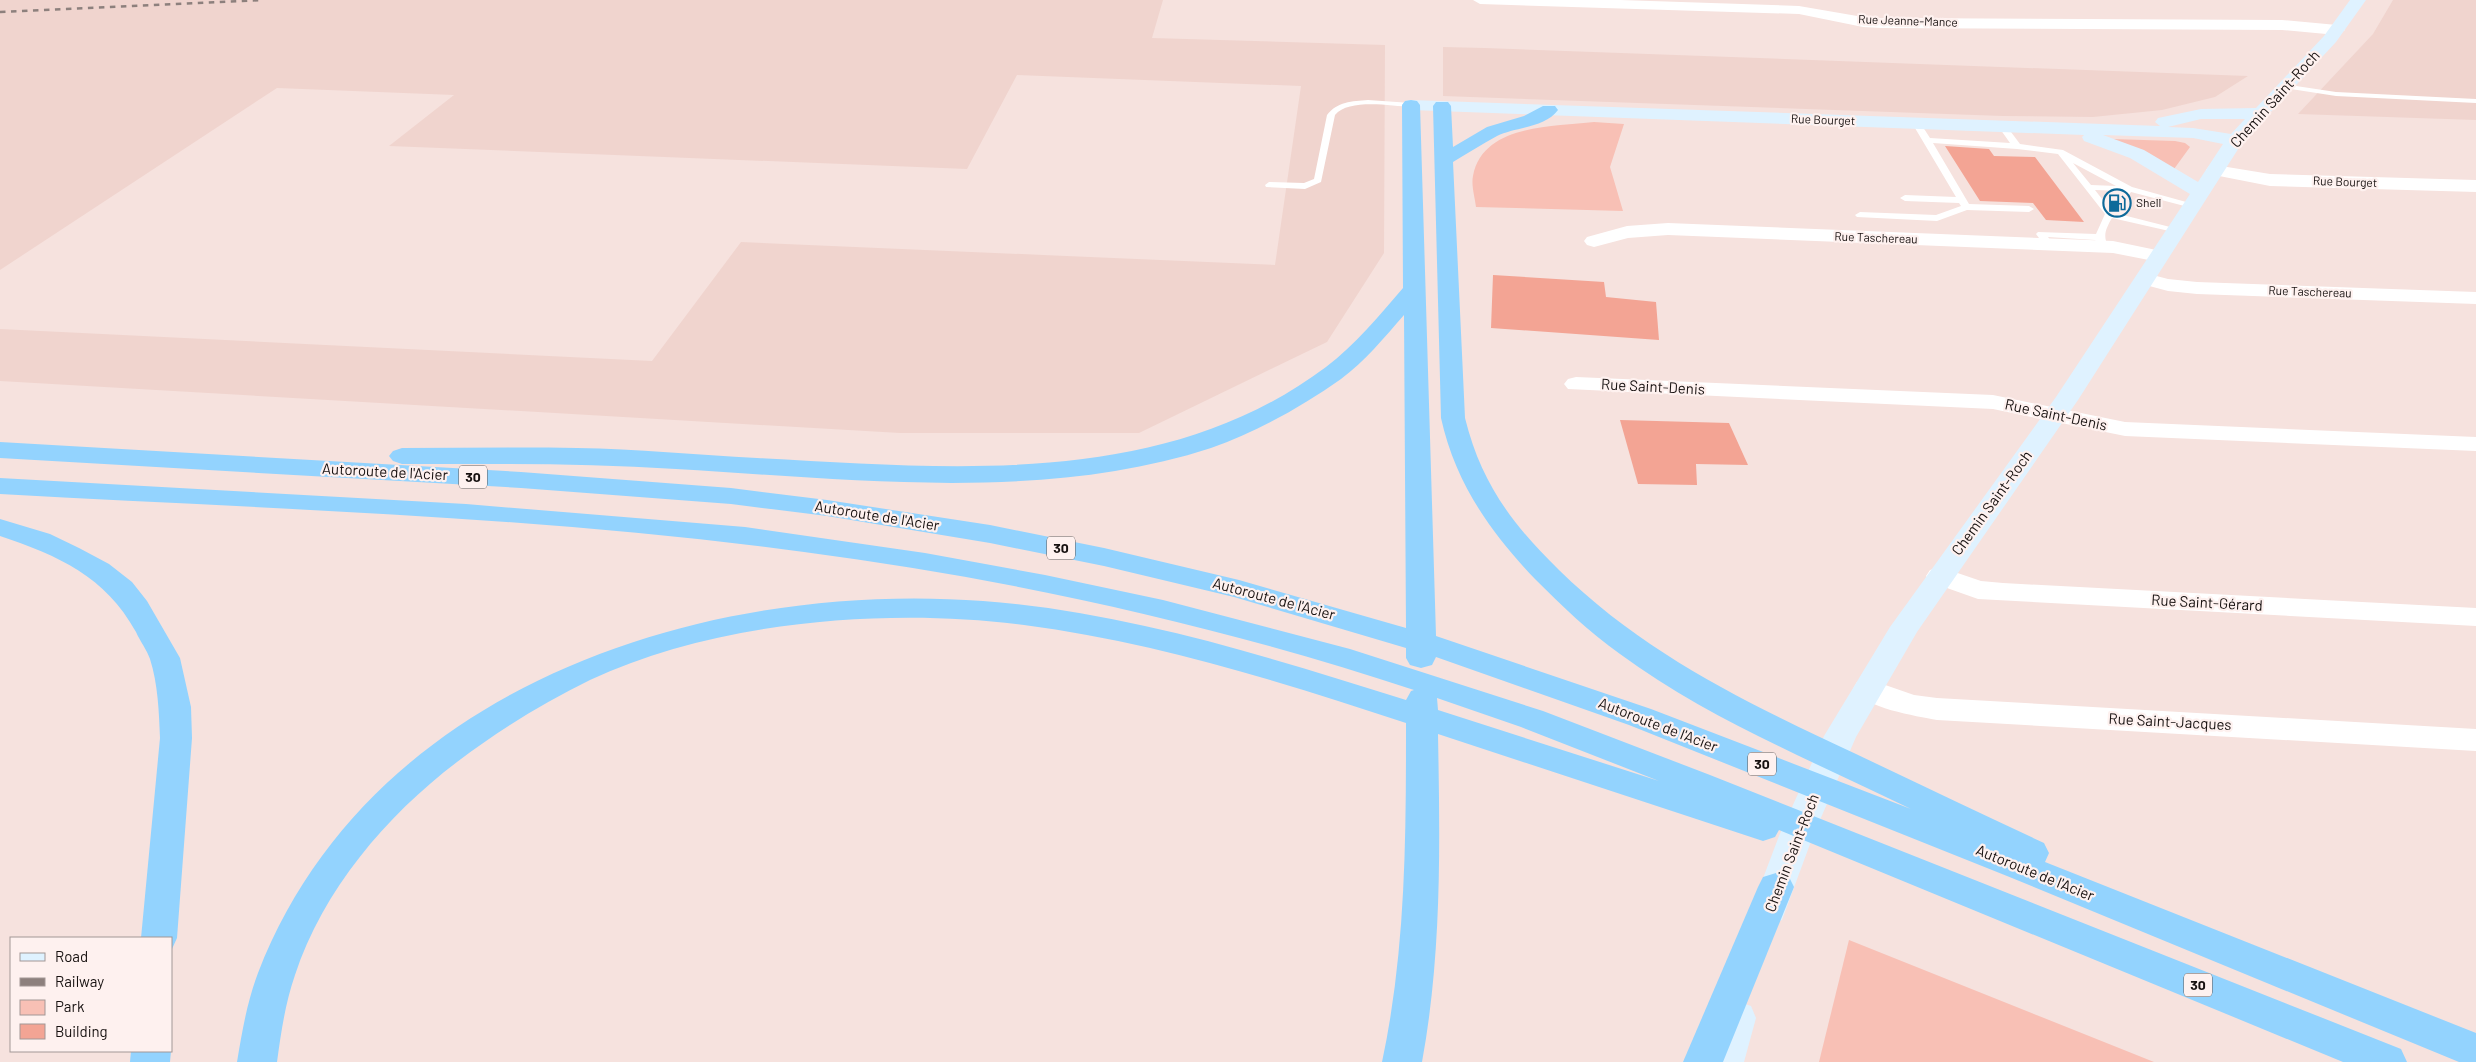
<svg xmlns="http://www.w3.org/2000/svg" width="2476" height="1062" viewBox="0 0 2476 1062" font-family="Barlow,sans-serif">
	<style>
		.built { fill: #f0d4ce }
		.green { fill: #f8c0b5 }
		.building { fill: #f3a494 }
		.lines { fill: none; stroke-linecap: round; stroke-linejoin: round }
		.lane { fill: #fff; fill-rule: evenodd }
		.street { fill: #fff; fill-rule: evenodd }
		.secondary { fill: #dff2ff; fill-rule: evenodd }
		.highway { fill: #93d3fe; fill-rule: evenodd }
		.rail { stroke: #8d807d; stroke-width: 2.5; stroke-dasharray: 5.5 5.5; stroke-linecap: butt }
		.labels { text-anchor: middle; stroke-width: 4.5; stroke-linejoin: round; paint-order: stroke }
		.far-street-label { font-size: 12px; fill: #171110; stroke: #fef1ef }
		.far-poi-label { font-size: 12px; fill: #171110; stroke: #fef1ef; text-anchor: start }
		.shield { fill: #fef1ef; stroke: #5c5453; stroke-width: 1 }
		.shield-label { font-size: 14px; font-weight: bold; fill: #171110 }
		.street-label { font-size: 15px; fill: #171110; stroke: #fef1ef }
	</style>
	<rect width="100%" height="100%" fill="#f6e2de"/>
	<g class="built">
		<path d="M 0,0 L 1163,0 L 1152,38 L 1385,45 L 1384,253 L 1327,342 L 1139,433 L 900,433 L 0,381 L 0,329 L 652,361 L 741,242 L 1275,265 L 1301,86 L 1017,75 L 967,169 L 389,146 L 454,95 L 277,88 L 0,270 Z"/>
		<path d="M 2393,0 L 2476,0 L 2476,120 L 2298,114 L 2373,34 Z"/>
		<path d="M 1443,47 L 1485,48 L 2248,76 L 2215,97 L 2162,110 L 2093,117 L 2003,116 L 1443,96 Z"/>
	</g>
	<g class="green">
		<path d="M 1594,122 L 1624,124 L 1610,167 L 1623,211 L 1476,207 C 1475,198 1471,185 1473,176 C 1483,124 1553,127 1594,122 Z"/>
		<path d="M 2112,139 L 2175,141 L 2185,143 L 2190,147 L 2174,169 Z"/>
		<path d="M 1849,940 L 2154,1062 L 1819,1062 Z"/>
	</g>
	<g class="building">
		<path d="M 1945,146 L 1989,149 L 1994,156 L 2035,157 L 2084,222 L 2046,220 L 2033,203 L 1980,201 Z"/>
		<path d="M 1493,275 L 1604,282 L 1606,297 L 1656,302 L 1659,340 L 1491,328 Z"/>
		<path d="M 1620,420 L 1729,423 L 1748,465 L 1696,464 L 1697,485 L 1638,484 Z"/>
	</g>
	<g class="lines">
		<g class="lane">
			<path d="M 2282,84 L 2336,92 L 2476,99 L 2476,103 L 2336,96 L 2285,88 L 2281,86 Z"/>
			<path d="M 1368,100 L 1411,103 L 1415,105 L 1411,107 C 1391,106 1349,98 1335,115 L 1321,182 L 1305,189 L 1266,187 L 1265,185 L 1269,182 L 1304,183 L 1314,179 L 1327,115 C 1337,102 1352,101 1368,100 Z"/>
			<path d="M 1913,121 L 1919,121 L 1930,138 L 2010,143 L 1998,126 L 2005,124 L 2020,144 L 2063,150 L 2132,187 L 2197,205 L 2192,208 L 2131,192 L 2115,213 L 2178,229 L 2178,233 L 2112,218 C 2106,228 2102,237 2109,247 L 2107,249 L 2101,249 L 2095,240 L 2048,237 L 2053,244 L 2048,247 L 2045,246 L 2036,234 L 2038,232 L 2096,234 L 2105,214 L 2058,154 L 2017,149 L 1933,143 L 1969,204 L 2029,206 L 2034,209 L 2029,212 L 1967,210 L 1937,221 L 1857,217 L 1855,215 L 1860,212 L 1936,215 L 1961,206 L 1959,203 L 1905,201 L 1900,198 L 1905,195 L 1956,197 L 1912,123 ZM 2073,163 L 2116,186 L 2091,185 ZM 2095,190 L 2122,191 L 2109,208 Z"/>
		</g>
		<g class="street">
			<path d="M 1473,0 L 1620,0 L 1799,6 L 1863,17 L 1881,18 L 2282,20 L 2337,25 L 2345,30 L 2337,35 L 2282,30 L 1881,28 L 1863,27 L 1799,14 L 1480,4 Z"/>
			<path d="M 2215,165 L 2270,174 L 2476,180 L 2476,192 L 2270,186 L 2209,174 L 2206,170 L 2209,166 Z"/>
			<path d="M 1668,223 L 2113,241 L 2166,252 L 2169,256 L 2166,260 L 2159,262 L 2113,253 L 1668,235 L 1628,238 L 1594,247 L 1587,245 L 1584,241 L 1587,237 L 1627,226 Z"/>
			<path d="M 2145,273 L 2168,279 L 2197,282 L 2476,292 L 2476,304 L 2197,294 L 2168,291 L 2138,283 L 2135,279 L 2138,275 Z"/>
			<path d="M 1576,377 L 1993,395 L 2125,422 L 2476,437 L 2476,451 L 2125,436 L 1993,409 L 1568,389 L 1564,384 L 1568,379 Z"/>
			<path d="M 1940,567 L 1981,581 L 2003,583 L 2476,608 L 2476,626 L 1978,599 L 1930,582 L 1926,576 L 1930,570 Z"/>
			<path d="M 1868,679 L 1914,695 L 1937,698 L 2476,729 L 2476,751 L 1937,720 C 1916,716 1864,708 1853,689 L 1857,682 Z"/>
		</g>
		<g class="secondary">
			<path d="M 2350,0 L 2366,0 L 2336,42 L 2242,143 L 2078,400 L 1917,632 L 1856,737 L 1813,836 L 1782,920 L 1769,925 L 1756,920 L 1751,910 L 1779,836 L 1824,736 L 1890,627 L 2056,397 L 2190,194 L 2130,158 L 2084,141 L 2082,137 L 2084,135 L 1411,110 L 1405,109 L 1402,105 L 1405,101 L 1411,100 L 2160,126 L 2155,122 L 2158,118 L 2201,109 L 2256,108 L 2324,36 ZM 2201,119 L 2245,119 L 2231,134 L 2193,128 L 2168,127 ZM 2103,135 L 2193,138 L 2223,144 L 2198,182 L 2144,150 Z"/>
			<path d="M 1737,1001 L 1751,1006 L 1756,1018 L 1744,1062 L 1704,1062 L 1723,1006 Z"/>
		</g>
		<g class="highway">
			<path d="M 1411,100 L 1417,101 L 1420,105 L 1436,636 L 1651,709 L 1911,809 C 1813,761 1708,719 1620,654 C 1589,632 1562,606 1535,579 C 1490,532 1455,482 1441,418 L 1433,106 L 1436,102 L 1448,102 L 1451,106 L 1453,147 L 1487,127 L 1524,116 L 1543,106 L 1555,106 L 1558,110 C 1545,128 1515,127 1497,136 C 1482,144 1468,153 1453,162 L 1465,418 C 1481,483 1512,524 1559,570 C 1646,655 1747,703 1856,754 C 1919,784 1982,814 2044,843 L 2049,853 L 2045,862 L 2476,1033 L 2476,1062 L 2459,1062 L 2007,876 L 1629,725 L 1436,657 L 1432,665 L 1421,668 L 1410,665 L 1406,658 L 1406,648 L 1234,597 L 1104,566 L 990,543 L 827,516 L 731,504 L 521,488 L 0,458 L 0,442 L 521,472 L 731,488 L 827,500 L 990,525 L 1104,548 L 1239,580 L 1406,628 L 1404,315 C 1384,338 1365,361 1341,379 C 1301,407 1257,432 1211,448 C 1042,503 850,479 676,469 C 585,463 494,464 402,464 L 393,461 L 389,456 L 393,451 L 402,448 C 460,448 519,447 577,448 C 637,449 697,455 757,458 C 950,468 1162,490 1326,367 C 1355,345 1379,316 1403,288 L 1402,105 L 1405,101 Z"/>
			<path d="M 0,478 L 466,504 L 745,527 L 925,553 L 1045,575 L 1163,600 L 1350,649 L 1543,711 L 1710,775 L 2401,1049 L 2407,1062 L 2343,1062 L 1779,830 L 1775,837 L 1763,841 L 1438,734 C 1440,844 1442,953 1422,1062 L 1382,1062 C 1406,950 1406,837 1406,723 C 1281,682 1155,642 1024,625 C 888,607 716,621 590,680 C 543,703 499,730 457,762 C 386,816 323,890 295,975 C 285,1004 281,1033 277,1062 L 237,1062 C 242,1032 247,1002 258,973 C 368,688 700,580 983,601 C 1127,612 1269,657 1406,700 L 1411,691 L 1414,690 C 1217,625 1011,579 804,552 C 538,516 268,509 0,494 ZM 1437,698 L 1521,727 L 1659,781 L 1438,710 Z"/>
			<path d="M 0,519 L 50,534 L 79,548 L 109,564 L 132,582 L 147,601 L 180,658 L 191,707 L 192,738 L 177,938 L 172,949 L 171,938 L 141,938 L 160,738 C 159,712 158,684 150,659 C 147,650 140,641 136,632 C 105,576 59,556 0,536 Z"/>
			<path d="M 1776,873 L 1789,877 L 1794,887 L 1723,1062 L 1683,1062 L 1758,887 L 1763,877 Z"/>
			<path d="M 131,1051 L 171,1051 L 170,1062 L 130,1062 Z"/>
		</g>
		<path class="rail" d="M 0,12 L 263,0"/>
	</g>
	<defs>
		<g id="fuel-ring" transform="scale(1.4375)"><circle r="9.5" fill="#fef1ef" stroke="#0e6a9a" stroke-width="1.5"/><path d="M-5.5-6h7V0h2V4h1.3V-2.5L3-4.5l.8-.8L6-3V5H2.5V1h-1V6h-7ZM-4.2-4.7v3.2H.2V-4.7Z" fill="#0e6a9a"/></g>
	</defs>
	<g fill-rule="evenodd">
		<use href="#fuel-ring" x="2117" y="203"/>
	</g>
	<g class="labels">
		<g class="far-street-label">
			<text transform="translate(1908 21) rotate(2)" y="4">Rue Jeanne-Mance</text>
			<text transform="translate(1823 120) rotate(2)" y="4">Rue Bourget</text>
			<text transform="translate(2345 182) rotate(2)" y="4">Rue Bourget</text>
			<text transform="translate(1876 238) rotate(2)" y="4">Rue Taschereau</text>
			<text transform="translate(2310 292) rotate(2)" y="4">Rue Taschereau</text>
		</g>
		<g class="far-poi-label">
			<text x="2136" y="207">Shell</text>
		</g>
		<g class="shield">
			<rect x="459" y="465.5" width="28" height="23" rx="4"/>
			<rect x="1047" y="536.5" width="28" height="23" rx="4"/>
			<rect x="1748" y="752.5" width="28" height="23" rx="4"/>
			<rect x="2184" y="973.5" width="28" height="23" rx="4"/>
		</g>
		<g class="shield-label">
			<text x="473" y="482">30</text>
			<text x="1061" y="553">30</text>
			<text x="1762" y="769">30</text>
			<text x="2198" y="990">30</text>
		</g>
		<g class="street-label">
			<text transform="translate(2275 99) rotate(-48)" y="5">Chemin Saint-Roch</text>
			<text transform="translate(1653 387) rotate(3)" y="5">Rue Saint-Denis</text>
			<text transform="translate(2056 415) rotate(12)" y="5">Rue Saint-Denis</text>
			<text transform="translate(385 472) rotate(3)" y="5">Autoroute de l'Acier</text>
			<text transform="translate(1992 503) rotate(-54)" y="5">Chemin Saint-Roch</text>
			<text transform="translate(877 516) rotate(9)" y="5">Autoroute de l'Acier</text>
			<text transform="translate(1274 599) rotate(15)" y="5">Autoroute de l'Acier</text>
			<text transform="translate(2207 603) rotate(3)" y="5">Rue Saint-Gérard</text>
			<text transform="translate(2170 722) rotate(3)" y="5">Rue Saint-Jacques</text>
			<text transform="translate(1658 725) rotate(21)" y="5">Autoroute de l'Acier</text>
			<text transform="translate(1792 853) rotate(-69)" y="5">Chemin Saint-Roch</text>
			<text transform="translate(2035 873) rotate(22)" y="5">Autoroute de l'Acier</text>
		</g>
	</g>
	<rect x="10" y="937" width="162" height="115" fill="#fef1ef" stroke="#a29796"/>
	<rect x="20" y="953" width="25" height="8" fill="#dff2ff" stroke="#a29796"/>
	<text x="55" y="962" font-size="15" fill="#171110">Road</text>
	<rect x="20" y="978" width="25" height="8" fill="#8d807d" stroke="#a29796"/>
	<text x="55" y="987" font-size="15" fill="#171110">Railway</text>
	<rect x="20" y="1000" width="25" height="15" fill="#f8c0b5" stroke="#a29796"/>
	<text x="55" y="1012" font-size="15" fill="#171110">Park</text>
	<rect x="20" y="1024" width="25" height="15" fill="#f3a494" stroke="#a29796"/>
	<text x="55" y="1037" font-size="15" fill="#171110">Building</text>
</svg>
